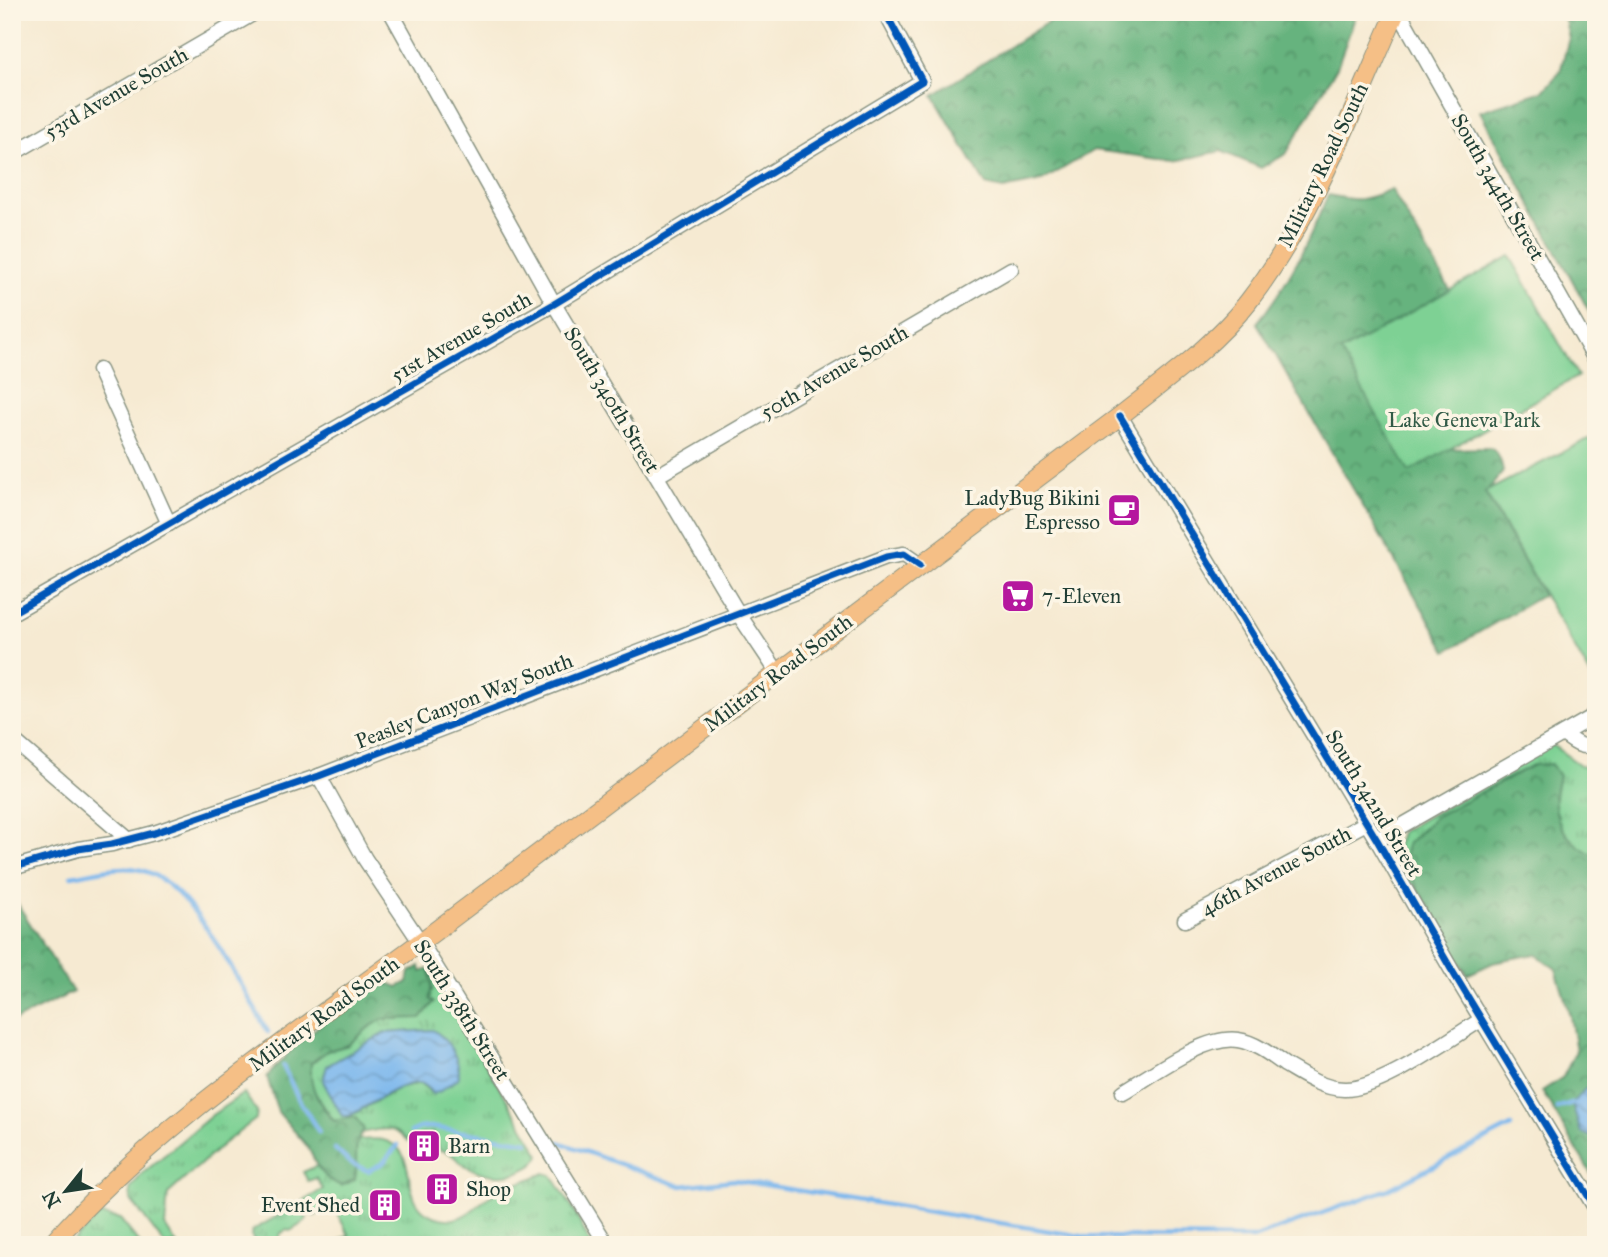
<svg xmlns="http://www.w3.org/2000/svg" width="1608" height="1257" viewBox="0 0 1608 1257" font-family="'IM FELL Great Primer',serif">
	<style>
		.grass { fill: url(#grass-tufts); stroke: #4e8764; stroke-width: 2; fill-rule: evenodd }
		.forest { fill: url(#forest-crowns); stroke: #427859; stroke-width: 2 }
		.pitch { fill: #7ed194; stroke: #4e8764; stroke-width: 2 }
		.water { fill: url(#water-waves); stroke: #4d7a90; stroke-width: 2 }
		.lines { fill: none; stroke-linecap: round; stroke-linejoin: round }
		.stream { stroke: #7bb7ed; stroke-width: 4.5 }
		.minor-casing { stroke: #8a9483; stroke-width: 17 }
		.major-casing { stroke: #8a9483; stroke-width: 20 }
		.minor { stroke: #fff; stroke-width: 14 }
		.major { stroke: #f5bf86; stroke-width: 18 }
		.cycleway-casing { stroke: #fcf5e5; stroke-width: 11 }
		.cycleway { stroke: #0057b8; stroke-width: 7 }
		.labels { text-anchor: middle; stroke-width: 7; stroke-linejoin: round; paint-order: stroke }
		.street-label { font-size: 21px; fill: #1f3d34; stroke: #fcf5e5 }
		.park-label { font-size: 21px; fill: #325b47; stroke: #fcf5e5 }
		.poi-label { font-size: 21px; fill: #1f3d34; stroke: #fcf5e5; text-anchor: start }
	</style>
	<defs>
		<pattern id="grass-tufts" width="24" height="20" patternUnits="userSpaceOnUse" patternTransform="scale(1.75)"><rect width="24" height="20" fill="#7ed194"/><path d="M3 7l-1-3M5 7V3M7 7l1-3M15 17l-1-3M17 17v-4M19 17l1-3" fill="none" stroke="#67ab7a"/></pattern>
		<pattern id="forest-crowns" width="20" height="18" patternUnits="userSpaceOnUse" patternTransform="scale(1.75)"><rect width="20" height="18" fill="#66b37e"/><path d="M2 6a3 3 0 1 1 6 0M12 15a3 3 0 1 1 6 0" fill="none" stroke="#539368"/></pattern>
		<pattern id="water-waves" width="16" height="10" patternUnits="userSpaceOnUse" patternTransform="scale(1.75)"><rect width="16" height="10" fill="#7bb7ed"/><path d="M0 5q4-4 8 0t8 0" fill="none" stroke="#6496c1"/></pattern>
	</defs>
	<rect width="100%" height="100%" fill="#fcf5e5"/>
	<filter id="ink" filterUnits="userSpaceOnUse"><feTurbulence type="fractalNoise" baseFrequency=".0143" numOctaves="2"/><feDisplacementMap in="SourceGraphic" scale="14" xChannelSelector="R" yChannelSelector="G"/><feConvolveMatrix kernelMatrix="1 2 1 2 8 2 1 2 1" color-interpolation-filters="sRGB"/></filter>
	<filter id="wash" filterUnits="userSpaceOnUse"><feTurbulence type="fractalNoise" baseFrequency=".00686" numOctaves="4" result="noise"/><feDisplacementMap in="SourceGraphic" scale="28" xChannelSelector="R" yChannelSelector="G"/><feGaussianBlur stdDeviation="1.57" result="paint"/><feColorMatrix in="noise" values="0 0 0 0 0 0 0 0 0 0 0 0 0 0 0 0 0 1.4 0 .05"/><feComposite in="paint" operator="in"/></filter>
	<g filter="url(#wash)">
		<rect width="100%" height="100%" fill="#f6ead2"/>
		<g class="grass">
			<path d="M 1552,745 L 1583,767 L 1596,763 L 1596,886 L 1457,966 L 1397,863 L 1396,848 L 1401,832 Z"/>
			<path d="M 429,969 L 540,1155 C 536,1165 528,1168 518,1172 C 500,1179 475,1174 459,1161 C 452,1155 451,1152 440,1150 L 432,1133 L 425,1136 L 423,1134 L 408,1142 C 393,1124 382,1129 361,1133 L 363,1129 L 343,1120 L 334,1121 L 311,1087 L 311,1063 L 327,1051 L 348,1045 L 368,1028 L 383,1019 L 399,1019 L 430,1000 L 432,983 ZM 429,1030 L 439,1034 L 455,1056 L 452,1083 L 432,1093 L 420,1083 L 398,1089 L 350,1116 L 335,1104 L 323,1081 L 327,1066 L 385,1033 Z"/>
			<path d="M 244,1093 L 257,1112 L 256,1119 L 223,1144 L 168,1194 L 165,1226 L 177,1245 L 165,1245 L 131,1200 L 130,1189 L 142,1174 L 212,1115 Z"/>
			<path d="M 356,1140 C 365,1140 376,1138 383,1140 C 423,1150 396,1202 433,1216 C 439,1218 447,1220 454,1219 C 469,1216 478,1204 490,1196 C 506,1186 527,1181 545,1173 L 552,1175 L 574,1211 L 591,1245 L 332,1245 L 349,1235 L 333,1206 L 314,1216 L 311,1215 L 302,1202 L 323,1189 L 316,1178 L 308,1181 L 303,1172 L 317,1166 L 328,1179 L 358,1165 L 355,1156 Z"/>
			<path d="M 298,1204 L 307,1218 L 305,1222 L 290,1231 L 287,1230 L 281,1233 L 279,1238 L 283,1245 L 270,1245 L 267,1241 L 256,1244 L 251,1235 L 252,1231 Z"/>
			<path d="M 103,1215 L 120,1219 L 141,1245 L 69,1245 L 98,1216 Z"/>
		</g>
		<g class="forest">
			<path d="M 1064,12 L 1357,12 L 1337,67 L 1286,154 L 1261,168 L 1221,151 L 1175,161 L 1094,150 L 1042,181 L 1003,189 L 986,185 L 933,95 Z"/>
			<path d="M 1563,12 L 1596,12 L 1596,324 L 1480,111 L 1543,91 L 1560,72 L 1569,38 Z"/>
			<path d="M 1391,189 L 1450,290 L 1342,351 L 1409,471 L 1449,449 L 1490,448 C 1499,453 1502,462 1503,472 L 1485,493 L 1543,595 L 1447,651 L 1257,323 C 1288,285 1309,240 1328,195 C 1357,201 1363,202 1391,189 Z"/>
			<path d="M 1551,764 L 1559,776 C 1557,784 1554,796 1555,804 C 1557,830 1574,846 1596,856 L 1596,1078 L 1572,1103 L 1581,1133 L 1596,1138 L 1596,1182 L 1542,1091 L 1563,1077 L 1576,1051 L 1570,1016 L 1556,969 L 1536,954 L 1497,961 L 1467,975 L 1403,863 L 1407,844 L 1436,816 L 1533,765 Z"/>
			<path d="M 12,895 L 73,992 L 12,1022 Z"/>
			<path d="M 420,966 L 421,972 L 429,969 L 432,983 L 430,999 L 434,1002 L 421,1018 L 383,1019 L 368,1028 L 348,1045 L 327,1051 L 311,1063 C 309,1087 318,1103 334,1121 L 355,1117 L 364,1129 C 351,1148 359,1159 355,1179 L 341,1186 L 328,1179 L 317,1166 L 308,1147 L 278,1112 L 267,1077 C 293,1044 350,996 389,983 L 398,987 L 408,982 L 410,972 Z"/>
		</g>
		<g class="pitch">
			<path d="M 1510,256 L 1578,376 L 1409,472 L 1341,352 Z"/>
			<path d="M 1596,435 L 1596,685 L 1485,492 Z"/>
		</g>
		<g class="water">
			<path d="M 433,1030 C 449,1040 460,1059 459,1077 L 439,1092 L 432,1094 C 429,1089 425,1084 420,1083 C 401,1081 366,1108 349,1116 L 342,1116 L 323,1081 L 327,1066 L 385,1033 Z"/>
			<path d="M 1596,1078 L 1596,1138 L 1581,1133 L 1572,1103 Z"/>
		</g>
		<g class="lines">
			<g class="stream">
				<path d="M 71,876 C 92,873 120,864 141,870 C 193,883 241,987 268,1032"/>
				<path d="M 283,1066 L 299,1100 L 319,1132"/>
				<path d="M 1557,1108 L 1572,1103"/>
				<path d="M 411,1132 L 420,1128 L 430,1127 L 528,1142"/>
				<path d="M 559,1142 L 681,1186 L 734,1180 L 1087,1237 L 1253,1238 L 1389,1189 L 1511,1126"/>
				<path d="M 335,1149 L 349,1162 L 368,1171 L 383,1163 L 398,1145"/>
			</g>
		</g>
	</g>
	<g filter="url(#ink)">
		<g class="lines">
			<g class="minor-casing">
				<g id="minor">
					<path d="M 391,12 L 554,304 L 738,613 L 778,673"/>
					<path d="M 1399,12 L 1596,361"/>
					<path d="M 12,154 L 256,12"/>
					<path d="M 99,370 L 169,524"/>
					<path d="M 1120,416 L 1377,840 L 1451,969 L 1596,1209"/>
					<path d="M 657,476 L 1011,269"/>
					<path d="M 12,613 L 554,304 L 922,81 L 885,12"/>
					<path d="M 1563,734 C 1574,742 1582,750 1596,744"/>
					<path d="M 12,739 L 129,840"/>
					<path d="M 319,776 L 365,859 L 421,943 L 607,1245"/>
					<path d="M 1377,840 L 1594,716 L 1596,718"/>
					<path d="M 12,868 L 78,849 L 112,844 L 154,833 L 319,776 L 886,557 L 904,554 L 920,565"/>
					<path d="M 1185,920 L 1366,823"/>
					<path d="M 1123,1092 C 1152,1075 1204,1035 1238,1040 C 1256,1043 1271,1055 1285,1065 C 1304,1076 1321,1088 1344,1089 C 1380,1090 1449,1039 1481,1020"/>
				</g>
			</g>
			<g class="major-casing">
				<path id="major" d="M 51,1245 C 160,1119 314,1023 446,923 C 671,754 894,584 1120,416 C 1164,381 1213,347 1248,302 C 1313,218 1353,109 1396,12"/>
			</g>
			<use href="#minor" class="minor"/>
			<use href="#major" class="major"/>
			<g class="cycleway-casing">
				<g id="cycleway">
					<path d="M 1120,416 L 1377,840 L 1451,969 L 1596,1209"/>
					<path d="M 12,613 L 554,304 L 922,81 L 885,12"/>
					<path d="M 12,868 L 78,849 L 112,844 L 154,833 L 319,776 L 886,557 L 904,554 L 920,565"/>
				</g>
			</g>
			<use href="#cycleway" class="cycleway"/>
		</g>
	</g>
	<defs>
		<g id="cafe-square" transform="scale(1.75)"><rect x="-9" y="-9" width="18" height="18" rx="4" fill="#b5179e" stroke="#fcf5e5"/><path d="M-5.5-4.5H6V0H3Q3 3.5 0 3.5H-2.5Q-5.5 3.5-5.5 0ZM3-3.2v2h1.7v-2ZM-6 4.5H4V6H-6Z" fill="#fff"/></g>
		<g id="supermarket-square" transform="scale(1.75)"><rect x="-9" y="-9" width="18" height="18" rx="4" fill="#b5179e" stroke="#fcf5e5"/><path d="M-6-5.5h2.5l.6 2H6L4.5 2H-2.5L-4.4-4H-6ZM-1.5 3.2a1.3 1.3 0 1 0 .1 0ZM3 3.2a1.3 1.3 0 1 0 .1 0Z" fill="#fff"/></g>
		<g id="building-square" transform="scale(1.75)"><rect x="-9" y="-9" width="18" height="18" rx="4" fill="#b5179e" stroke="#fcf5e5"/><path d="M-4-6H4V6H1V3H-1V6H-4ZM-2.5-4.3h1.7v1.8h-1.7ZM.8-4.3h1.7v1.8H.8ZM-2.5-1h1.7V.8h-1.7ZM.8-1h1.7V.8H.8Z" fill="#fff"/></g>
	</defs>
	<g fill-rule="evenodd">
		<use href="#cafe-square" x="1124" y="510"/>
		<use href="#supermarket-square" x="1018" y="596"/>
		<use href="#building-square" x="424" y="1146"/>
		<use href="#building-square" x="442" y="1189"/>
		<use href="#building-square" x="385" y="1205"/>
	</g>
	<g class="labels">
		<g class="street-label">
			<text transform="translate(116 93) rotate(-30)" y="7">53rd Avenue South</text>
			<text transform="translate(1323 165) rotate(-64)" y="7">Military Road South</text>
			<text transform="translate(1498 187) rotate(60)" y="7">South 344th Street</text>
			<text transform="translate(461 337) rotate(-30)" y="7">51st Avenue South</text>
			<text transform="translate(834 372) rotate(-30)" y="7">50th Avenue South</text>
			<text transform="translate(612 400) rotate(59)" y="7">South 340th Street</text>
			<text transform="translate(778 673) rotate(-37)" y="7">Military Road South</text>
			<text transform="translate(464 701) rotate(-21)" y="7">Peasley Canyon Way South</text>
			<text transform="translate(1374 803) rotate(59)" y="7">South 342nd Street</text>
			<text transform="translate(1276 871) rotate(-28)" y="7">46th Avenue South</text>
			<text transform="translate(462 1010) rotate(58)" y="7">South 338th Street</text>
			<text transform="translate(324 1014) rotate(-36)" y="7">Military Road South</text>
		</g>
		<g class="park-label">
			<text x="1464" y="427">Lake Geneva Park</text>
		</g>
		<g class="poi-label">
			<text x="1100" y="505" text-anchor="end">LadyBug Bikini<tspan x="1100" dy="24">Espresso</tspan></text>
			<text x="1042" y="603">7-Eleven</text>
			<text x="448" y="1153">Barn</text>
			<text x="466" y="1196">Shop</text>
			<text x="360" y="1212" text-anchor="end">Event Shed</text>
		</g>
	</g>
	<rect width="1608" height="1257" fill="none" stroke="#fcf5e5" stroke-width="42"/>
	<g transform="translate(66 1191) rotate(240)" stroke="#fcf5e5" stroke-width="5" paint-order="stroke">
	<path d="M0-5L12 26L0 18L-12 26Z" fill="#1f3d34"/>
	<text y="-10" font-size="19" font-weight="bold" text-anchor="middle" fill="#1f3d34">N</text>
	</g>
</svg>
